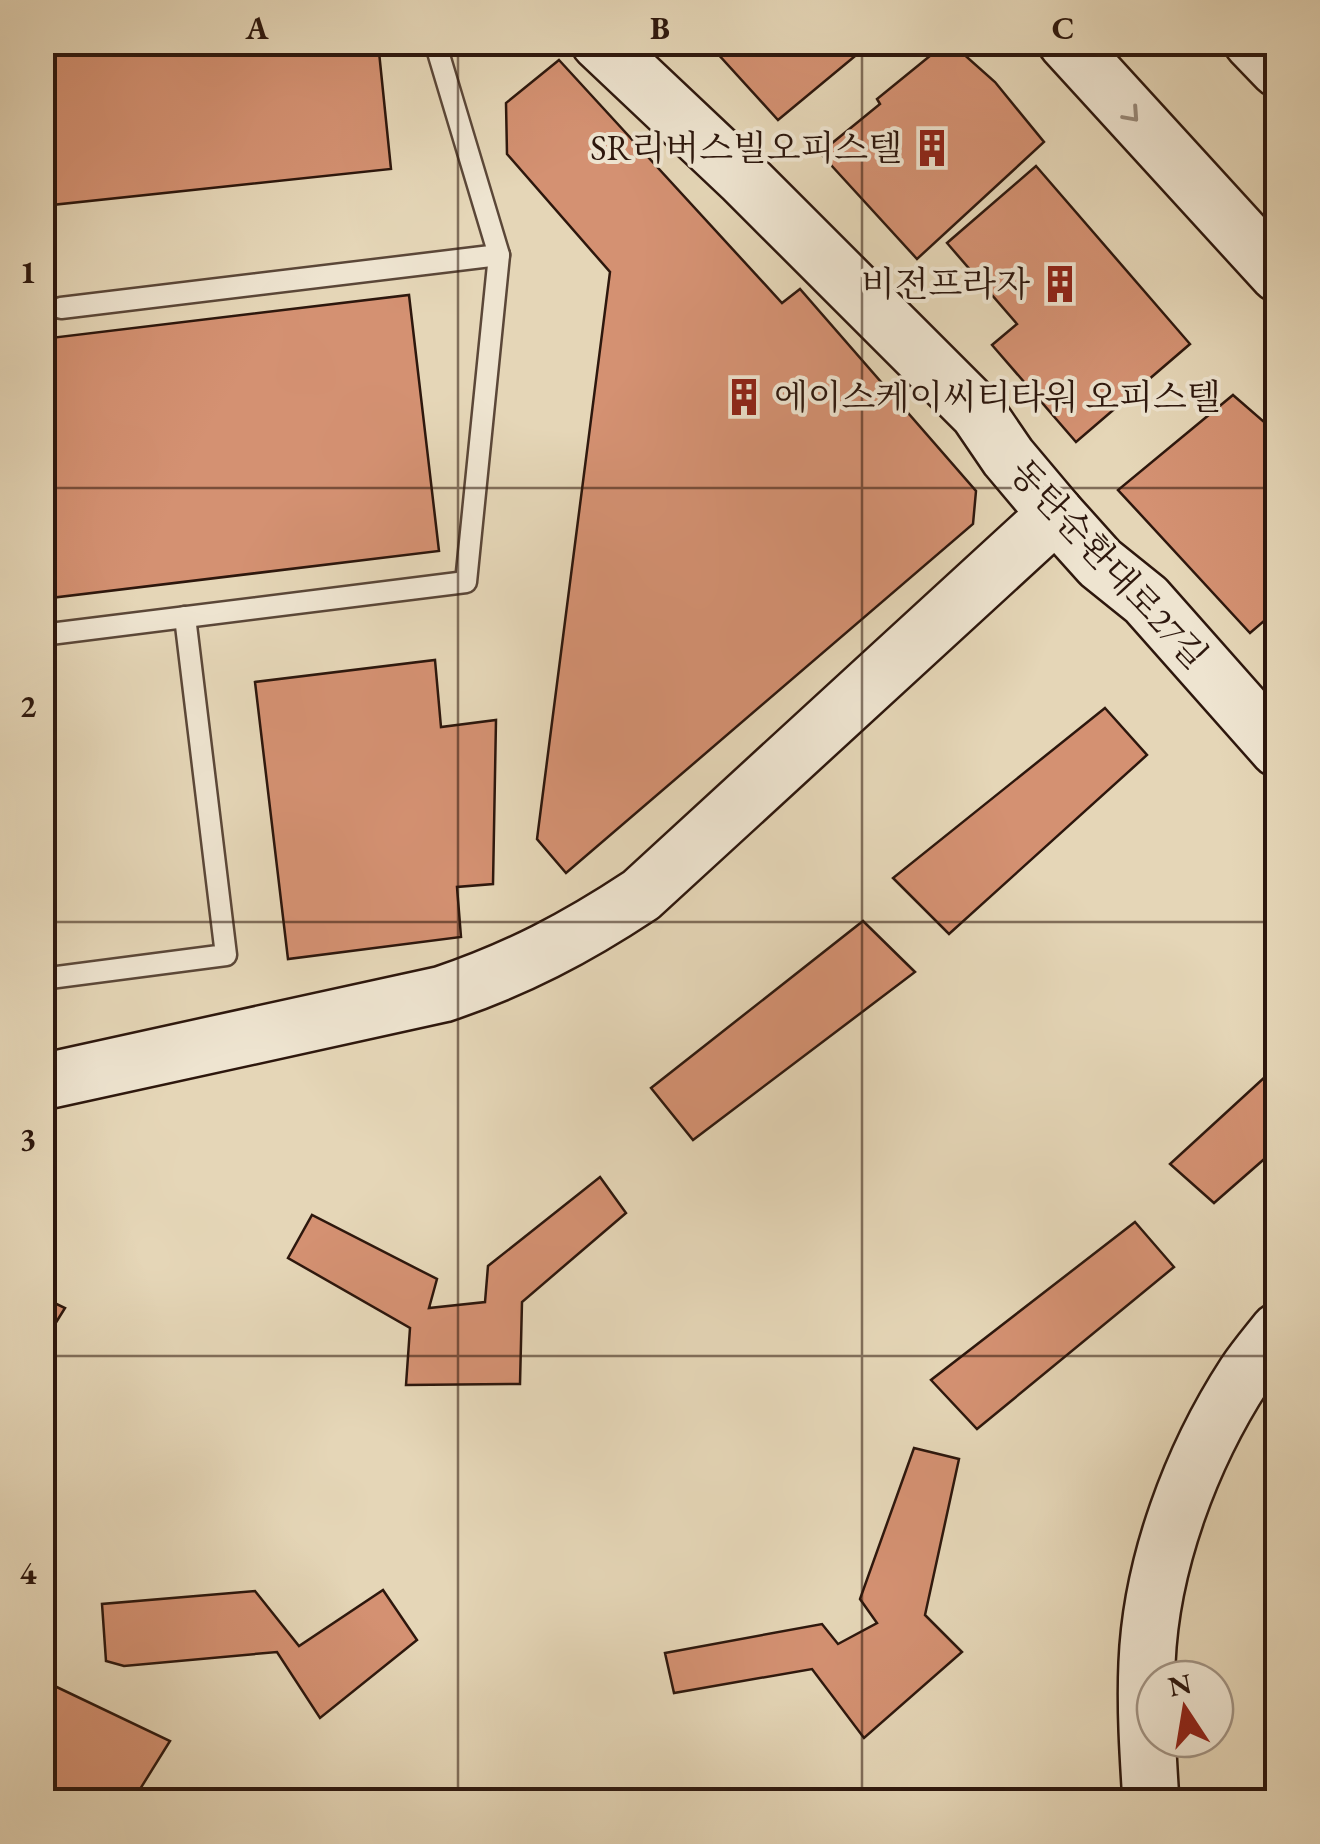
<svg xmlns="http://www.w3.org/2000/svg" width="1320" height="1844" viewBox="0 0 1320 1844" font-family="'EB Garamond','Noto Serif KR',serif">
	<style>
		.building { fill: #d49172; stroke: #2d170d; stroke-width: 2.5 }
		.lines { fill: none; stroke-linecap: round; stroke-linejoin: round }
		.lane-casing { stroke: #5b4738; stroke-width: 25 }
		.secondary-casing { stroke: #2d170d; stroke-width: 60 }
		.lane { stroke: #eee4d0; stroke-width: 20 }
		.secondary { stroke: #eee4d0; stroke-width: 55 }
		.oneway { stroke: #978878 }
		.grid { fill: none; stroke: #2d170d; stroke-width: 2.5; stroke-opacity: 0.55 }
		.labels { text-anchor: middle; stroke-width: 8; stroke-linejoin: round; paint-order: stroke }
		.poi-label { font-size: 35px; fill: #2d170d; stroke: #eee4d0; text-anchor: end }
		.street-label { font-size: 35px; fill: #2d170d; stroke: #eee4d0 }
		.neatline { fill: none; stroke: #2d170d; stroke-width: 4 }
		.grid-label { font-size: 32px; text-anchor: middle; font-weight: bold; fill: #2d170d }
	</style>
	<rect width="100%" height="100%" fill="#e5d6b7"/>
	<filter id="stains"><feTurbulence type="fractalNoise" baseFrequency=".002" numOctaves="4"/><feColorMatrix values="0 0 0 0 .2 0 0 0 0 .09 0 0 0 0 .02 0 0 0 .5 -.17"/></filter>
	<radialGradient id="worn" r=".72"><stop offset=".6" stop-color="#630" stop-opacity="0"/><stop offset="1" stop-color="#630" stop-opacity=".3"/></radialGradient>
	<g class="building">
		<path d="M 42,42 L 378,42 L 391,169 L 42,206 Z"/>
		<path d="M 707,42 L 872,42 L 778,120 Z"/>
		<path d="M 947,42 L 950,42 L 995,82 L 1044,142 L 917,259 L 820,153 L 880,104 L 877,99 Z"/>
		<path d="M 559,60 L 782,303 L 800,289 L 976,491 L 973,524 L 566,873 L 537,839 L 610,272 L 507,154 L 506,103 Z"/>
		<path d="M 1036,166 L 1190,344 L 1076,442 L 992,345 L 1017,324 L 947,243 Z"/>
		<path d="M 409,295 L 439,551 L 42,599 L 42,339 Z"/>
		<path d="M 1233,395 L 1278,434 L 1278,609 L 1250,633 L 1118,490 Z"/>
		<path d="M 435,660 L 441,727 L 496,720 L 493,884 L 457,887 L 461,937 L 288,959 L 255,682 Z"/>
		<path d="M 1105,708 L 1147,755 L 949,934 L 893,878 Z"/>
		<path d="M 863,921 L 915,972 L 693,1140 L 651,1088 Z"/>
		<path d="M 1278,1065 L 1278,1147 L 1214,1203 L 1170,1164 Z"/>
		<path d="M 600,1177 L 626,1213 L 522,1302 L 520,1384 L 406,1385 L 410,1328 L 288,1258 L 312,1215 L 437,1279 L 429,1308 L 485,1302 L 488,1266 Z"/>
		<path d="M 1135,1222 L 1174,1267 L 977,1429 L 931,1380 Z"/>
		<path d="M 42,1297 L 65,1308 L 42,1345 Z"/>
		<path d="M 914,1448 L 959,1459 L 925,1615 L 962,1652 L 864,1738 L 812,1669 L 674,1693 L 665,1653 L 822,1624 L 838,1644 L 877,1623 L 860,1599 Z"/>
		<path d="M 383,1590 L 417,1640 L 320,1718 L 277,1652 L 124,1666 L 106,1661 L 102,1604 L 255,1591 L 299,1646 Z"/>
		<path d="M 42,1680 L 170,1741 L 132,1802 L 54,1802 L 42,1796 Z"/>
	</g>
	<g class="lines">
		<g class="lane-casing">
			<g id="lane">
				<path d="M 61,308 L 499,255"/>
				<path d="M 42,635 L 466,582 L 499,255 L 435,42"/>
				<path d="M 42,979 L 226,955 L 185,617"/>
			</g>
		</g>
		<g class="secondary-casing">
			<g id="secondary">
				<path d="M 599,42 L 744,179 L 978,413 L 1008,457 L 1056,514 L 1100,563 L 1146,600 L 1278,749"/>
				<path d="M 1066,42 L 1278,274"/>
				<path d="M 1252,42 L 1278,69"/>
				<path d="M 42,1082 L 443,994 C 517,969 576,938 641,895 L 1056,514"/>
				<path d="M 1151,1802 C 1148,1755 1145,1709 1147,1663 C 1151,1564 1191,1457 1245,1374 C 1255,1359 1267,1345 1278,1331"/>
			</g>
		</g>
		<use href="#lane" class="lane"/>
		<use href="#secondary" class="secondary"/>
	</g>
	<defs><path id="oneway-chevron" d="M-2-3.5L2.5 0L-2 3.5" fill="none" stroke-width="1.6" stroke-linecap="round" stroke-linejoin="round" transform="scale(2.5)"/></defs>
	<use class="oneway" href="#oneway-chevron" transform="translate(1132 115) rotate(48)"/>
	<path class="grid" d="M 458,42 L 458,1802M 862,42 L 862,1802M 42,488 L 1278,488M 42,922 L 1278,922M 42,1356 L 1278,1356"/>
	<defs>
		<g id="building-bare" transform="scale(3)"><path d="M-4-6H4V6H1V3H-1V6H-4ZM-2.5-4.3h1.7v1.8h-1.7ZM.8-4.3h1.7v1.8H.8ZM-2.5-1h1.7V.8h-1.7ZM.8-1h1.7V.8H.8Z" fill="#8f2418" stroke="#eee4d0" stroke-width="2.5" paint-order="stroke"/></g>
	</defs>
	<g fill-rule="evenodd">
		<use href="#building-bare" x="932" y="148"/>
		<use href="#building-bare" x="1060" y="284"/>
		<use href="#building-bare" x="744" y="397"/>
	</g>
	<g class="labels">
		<g class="poi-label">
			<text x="902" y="160">SR리버스빌오피스텔</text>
			<text x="1030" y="296">비전프라자</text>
			<text x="774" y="409" text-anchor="start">에이스케이씨티타워 오피스텔</text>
		</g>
		<g class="street-label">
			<text transform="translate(1109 564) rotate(47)" y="12">동탄순환대로27길</text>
		</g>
	</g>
	<rect width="1320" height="1844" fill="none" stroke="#e5d6b7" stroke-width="110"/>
	<g transform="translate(1185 1709) rotate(348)"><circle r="48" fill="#eee4d0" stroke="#a19282" stroke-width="2.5"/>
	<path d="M0-8L18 38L0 25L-18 38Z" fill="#8f2418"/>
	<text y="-15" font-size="28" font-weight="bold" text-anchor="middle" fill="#2d170d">N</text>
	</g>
	<rect x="55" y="55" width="1210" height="1734" class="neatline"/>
	<g class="grid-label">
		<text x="257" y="39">A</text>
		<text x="660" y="39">B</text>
		<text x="1063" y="39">C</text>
		<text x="28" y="283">1</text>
		<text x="28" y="717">2</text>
		<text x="28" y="1150">3</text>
		<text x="28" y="1584">4</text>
	</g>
	<rect width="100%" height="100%" filter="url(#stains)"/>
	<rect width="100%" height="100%" fill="url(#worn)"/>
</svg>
